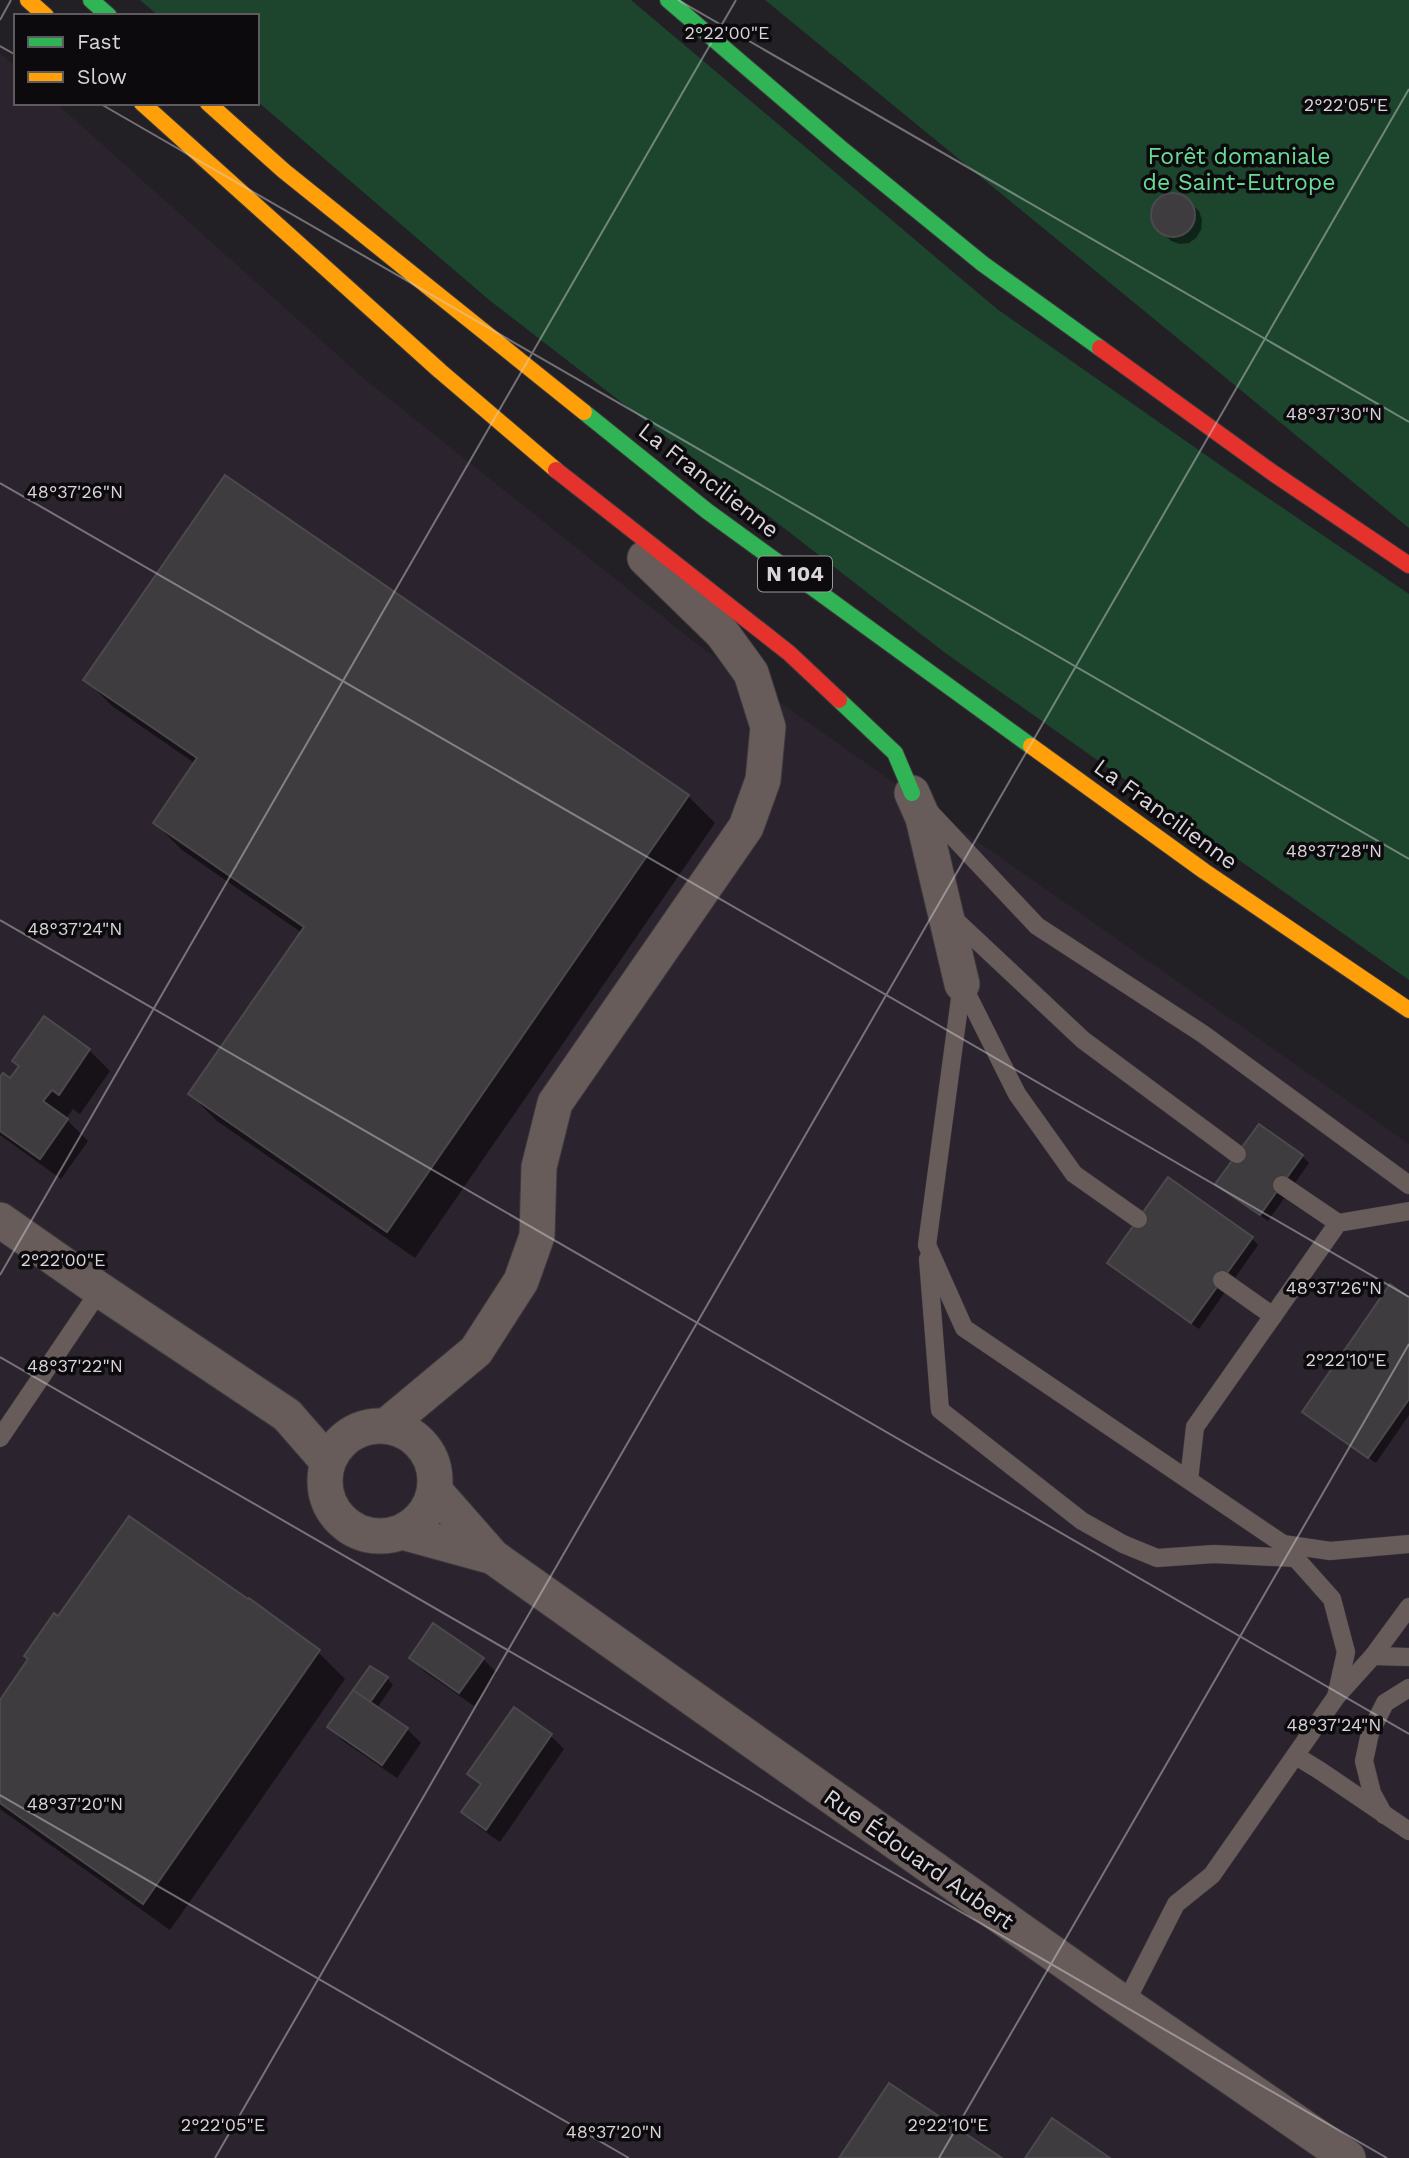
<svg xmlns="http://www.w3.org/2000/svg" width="1409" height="2158" viewBox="0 0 1409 2158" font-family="'Work Sans',sans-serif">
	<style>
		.built { fill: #2b232e }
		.green { fill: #1d452e }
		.shadow { fill: #0007 }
		.building { fill: #3f3c40; stroke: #4b494c; stroke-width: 2 }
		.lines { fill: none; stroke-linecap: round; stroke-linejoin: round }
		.lane-casing { stroke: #3c3a3d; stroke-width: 19 }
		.street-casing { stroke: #3c3a3d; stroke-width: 37 }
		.fast-casing { stroke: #3c3a3d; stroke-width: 18 }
		.slow-casing { stroke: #3c3a3d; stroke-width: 18 }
		.jam-casing { stroke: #3c3a3d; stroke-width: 18 }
		.lane { stroke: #685c5b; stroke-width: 18 }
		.street { stroke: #685c5b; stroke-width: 35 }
		.fast { stroke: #30b455; stroke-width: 16 }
		.slow { stroke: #ff9f0a; stroke-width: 16 }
		.jam { stroke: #e5322d; stroke-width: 16 }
		.ticks { fill: none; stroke: #d8d4d9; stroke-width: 2; stroke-opacity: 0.45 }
		.labels { text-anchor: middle; stroke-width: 7; stroke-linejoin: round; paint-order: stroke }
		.shield { fill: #0c0a0d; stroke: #9b979c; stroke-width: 2 }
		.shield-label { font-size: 21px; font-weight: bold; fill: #d8d4d9 }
		.park-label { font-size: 23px; fill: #6adb97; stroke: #0c0a0d }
		.street-label { font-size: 23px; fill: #d8d4d9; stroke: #0c0a0d }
		.ticks-label { font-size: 18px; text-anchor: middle; fill: #d8d4d9; stroke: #0c0a0d; stroke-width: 7; stroke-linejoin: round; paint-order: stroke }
	</style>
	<rect width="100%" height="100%" fill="#232025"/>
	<path class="built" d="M 0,53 L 16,67 L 16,103 L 56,103 L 362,377 L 702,648 L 1409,1144 L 1409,2158 L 0,2158 Z"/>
	<g class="green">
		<path d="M 140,0 L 631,0 L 997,309 L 1230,472 L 1409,594 L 1409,980 L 944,652 L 488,299 L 257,101 L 257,16 L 159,16 Z"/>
		<path d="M 765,0 L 1409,0 L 1409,528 Z"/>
	</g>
	<g class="shadow">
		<path d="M 1175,195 L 1184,197 L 1191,204 L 1199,211 L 1202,220 L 1201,230 L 1196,238 L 1189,243 L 1180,244 L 1171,241 L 1156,227 L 1153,219 L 1153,209 L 1158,201 L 1166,196 Z"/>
		<path d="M 85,679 L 688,796 L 715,823 L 415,1258 L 217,1121 L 190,1094 L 302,933 L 182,850 L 155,823 L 196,764 L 112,706 Z"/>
		<path d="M 44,1018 L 89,1050 L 110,1071 L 80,1114 L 73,1109 L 66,1119 L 88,1141 L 61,1179 L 0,1135 L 0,1080 L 11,1081 L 20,1067 Z"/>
		<path d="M 1302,1156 L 1309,1163 L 1268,1221 L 1224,1190 Z"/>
		<path d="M 1252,1238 L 1258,1245 L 1199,1329 L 1116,1269 Z"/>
		<path d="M 1409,1300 L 1409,1415 L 1376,1463 L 1310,1418 Z"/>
		<path d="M 318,1652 L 345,1679 L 170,1930 L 0,1809 L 0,1703 Z"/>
		<path d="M 411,1658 L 483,1659 L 497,1673 L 474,1706 L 425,1672 Z"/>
		<path d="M 387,1678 L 393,1685 L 377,1708 L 407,1729 L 421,1743 L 397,1778 L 343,1741 L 329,1727 Z"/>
		<path d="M 550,1735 L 564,1749 L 500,1842 L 477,1826 L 463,1812 L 481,1786 L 470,1774 Z"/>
	</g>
	<g class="building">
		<circle cx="1173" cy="215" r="22"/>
		<path d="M 225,475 L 689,795 L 387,1232 L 188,1094 L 304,927 L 153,823 L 197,758 L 83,680 Z"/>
		<path d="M 44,1016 L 90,1049 L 59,1095 L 52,1090 L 43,1101 L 68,1119 L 40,1159 L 0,1131 L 0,1077 L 3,1073 L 10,1078 L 19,1066 L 12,1061 Z"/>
		<path d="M 1259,1124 L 1303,1155 L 1260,1215 L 1215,1184 Z"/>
		<path d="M 1168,1177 L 1253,1237 L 1191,1323 L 1107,1263 Z"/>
		<path d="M 1390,1284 L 1409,1298 L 1409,1399 L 1368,1458 L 1302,1412 Z"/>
		<path d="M 129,1516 L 248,1599 L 249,1598 L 320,1650 L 143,1904 L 0,1803 L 0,1700 L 28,1659 L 24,1656 L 54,1613 L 58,1616 Z"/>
		<path d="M 433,1623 L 484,1658 L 459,1693 L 409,1658 Z"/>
		<path d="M 370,1666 L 388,1677 L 370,1702 L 353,1690 Z"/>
		<path d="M 353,1690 L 408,1728 L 382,1765 L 327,1727 Z"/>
		<path d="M 514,1707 L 552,1734 L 486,1830 L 461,1812 L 481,1784 L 467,1774 Z"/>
		<path d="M 889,2083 L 1002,2158 L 839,2158 Z"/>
		<path d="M 1052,2118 L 1110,2158 L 1025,2158 Z"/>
	</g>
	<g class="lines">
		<g class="lane-casing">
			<g id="lane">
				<path d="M 926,808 L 1037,926 L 1203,1034 L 1409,1185"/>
				<path d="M 952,917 L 1083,1040 L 1237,1154"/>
				<path d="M 962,984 L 927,1245 L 964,1328 L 1283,1544 L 1332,1599 L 1346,1652 L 1336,1697"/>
				<path d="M 962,984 L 1017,1094 L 1074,1174 L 1138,1219"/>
				<path d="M 1282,1185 L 1338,1223"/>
				<path d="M 928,1259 L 940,1410 L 1082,1521 L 1123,1544 L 1157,1558 L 1214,1554 L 1295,1558"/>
				<path d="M 1222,1280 L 1273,1316 L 1338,1223 L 1409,1211"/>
				<path d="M 0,1438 L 100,1290"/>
				<path d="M 1189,1480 L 1195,1427 L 1273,1316"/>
				<path d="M 1283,1544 L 1330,1551 L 1409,1544"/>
				<path d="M 1373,1656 L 1409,1657"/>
				<path d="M 1296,1756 L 1319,1770 L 1409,1831"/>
				<path d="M 1384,1815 L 1372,1793 L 1364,1761 L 1370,1733 L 1385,1703 L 1409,1688"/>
				<path d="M 1125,2004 L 1176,1904 L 1212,1875 L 1336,1697 L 1373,1656 L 1409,1607"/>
			</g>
		</g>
		<g class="street-casing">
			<g id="street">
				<path d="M 912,793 L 923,818 L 962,984"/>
				<path d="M 0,1220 L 100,1290 L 287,1415 L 328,1462"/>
				<circle cx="380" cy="1481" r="55"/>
				<path d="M 386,1426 L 476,1351 L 521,1281 L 537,1236 L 539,1167 L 555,1103 L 746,827 L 763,780 L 768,727 L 751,673 L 722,633 L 645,558"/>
				<path d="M 435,1491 L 493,1557 L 1112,1995 L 1348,2158"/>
				<path d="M 402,1532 L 493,1557"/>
			</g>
		</g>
		<g class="fast-casing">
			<g id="fast">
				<path d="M 91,0 L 109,16"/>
				<path d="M 668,0 L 843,150 L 983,264 L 1100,348"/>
				<path d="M 584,412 L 707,511 L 1031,746"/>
				<path d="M 839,700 L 895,753 L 912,793"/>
			</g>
		</g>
		<g class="slow-casing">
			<g id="slow">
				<path d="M 28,0 L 46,16"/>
				<path d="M 142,103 L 440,371 L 556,470"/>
				<path d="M 208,103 L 284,171 L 584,412"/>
				<path d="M 1031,746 L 1204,871 L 1409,1010"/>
			</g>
		</g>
		<g class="jam-casing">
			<g id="jam">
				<path d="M 1100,348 L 1273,473 L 1409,565"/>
				<path d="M 556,470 L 789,653 L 839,700"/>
			</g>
		</g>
		<use href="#lane" class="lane"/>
		<use href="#street" class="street"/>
		<use href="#fast" class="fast"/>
		<use href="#slow" class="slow"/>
		<use href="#jam" class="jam"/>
	</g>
	<path class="ticks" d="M 678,0 L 1409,422M 0,20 L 11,0M 0,46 L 16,55M 99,103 L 1409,859M 0,483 L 1409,1297M 0,920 L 1409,1734M 0,1275 L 736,0M 0,1357 L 1387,2158M 0,1795 L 629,2158M 215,2158 L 1409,89M 939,2158 L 1409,1344"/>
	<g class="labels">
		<rect class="shield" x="758" y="556.5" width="74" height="35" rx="5"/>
		<g class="shield-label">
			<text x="795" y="581">N 104</text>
		</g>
		<g class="park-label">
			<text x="1239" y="164">Forêt domaniale<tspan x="1239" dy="26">de Saint-Eutrope</tspan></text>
		</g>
		<g class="street-label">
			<text transform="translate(709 480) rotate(38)" y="8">La Francilienne</text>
			<text transform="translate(1166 814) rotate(36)" y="8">La Francilienne</text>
			<text transform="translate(919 1859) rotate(35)" y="8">Rue Édouard Aubert</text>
		</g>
	</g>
	<g class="ticks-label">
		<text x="727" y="39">2°22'00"E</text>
		<text x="1346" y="111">2°22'05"E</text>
		<text x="1334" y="420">48°37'30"N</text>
		<text x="75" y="498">48°37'26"N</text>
		<text x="1334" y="857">48°37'28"N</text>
		<text x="75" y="935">48°37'24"N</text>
		<text x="63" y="1266">2°22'00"E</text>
		<text x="1334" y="1294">48°37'26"N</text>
		<text x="1346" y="1366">2°22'10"E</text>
		<text x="75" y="1372">48°37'22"N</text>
		<text x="1334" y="1731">48°37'24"N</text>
		<text x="75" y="1810">48°37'20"N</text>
		<text x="223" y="2131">2°22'05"E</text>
		<text x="948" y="2131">2°22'10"E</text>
		<text x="614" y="2138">48°37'20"N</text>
	</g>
	<rect x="14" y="14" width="245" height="91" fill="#0c0a0d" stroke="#5e5b5f" stroke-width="2"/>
	<rect x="28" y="37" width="35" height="10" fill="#30b455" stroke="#5e5b5f" stroke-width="2"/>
	<text x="77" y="49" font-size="21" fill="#d8d4d9">Fast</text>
	<rect x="28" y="72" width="35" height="10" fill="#ff9f0a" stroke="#5e5b5f" stroke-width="2"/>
	<text x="77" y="84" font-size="21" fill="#d8d4d9">Slow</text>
</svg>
